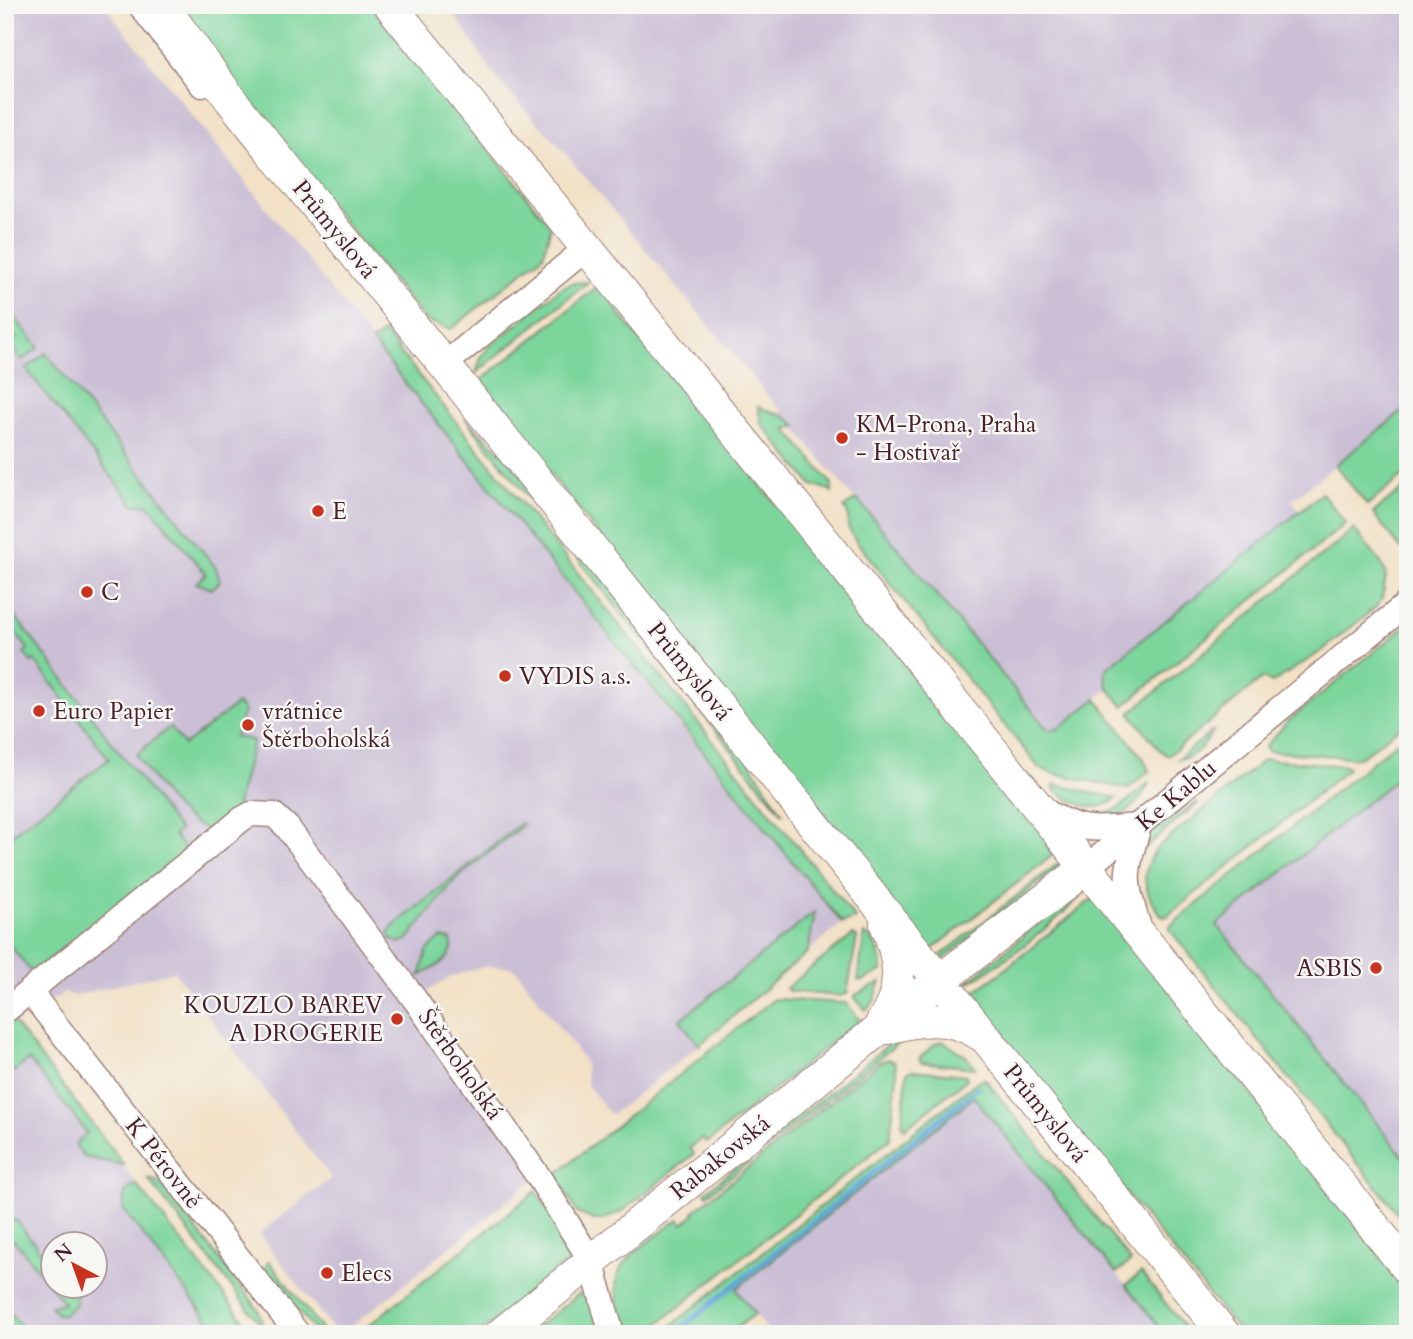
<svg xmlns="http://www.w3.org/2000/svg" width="1413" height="1339" viewBox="0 0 1413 1339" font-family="Cardo,serif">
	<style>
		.industrial { fill: #cbbfd5; fill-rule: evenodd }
		.green { fill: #7cd59b; stroke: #637a63; stroke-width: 2 }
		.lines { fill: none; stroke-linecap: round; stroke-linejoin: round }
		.stream { stroke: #64a6d8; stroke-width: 5 }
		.minor-casing { stroke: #9e8078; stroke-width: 27 }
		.major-casing { stroke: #9e8078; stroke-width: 34 }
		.minor { stroke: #fff; stroke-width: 24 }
		.major { stroke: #fff; stroke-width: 32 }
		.poi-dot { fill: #c8321e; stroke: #f6f6f2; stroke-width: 2.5 }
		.labels { text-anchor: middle; stroke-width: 5; stroke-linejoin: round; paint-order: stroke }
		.street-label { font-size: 24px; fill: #4a1f2b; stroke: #f6f6f2 }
		.poi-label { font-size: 24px; fill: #4a1f2b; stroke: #f6f6f2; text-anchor: start }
	</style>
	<rect width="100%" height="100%" fill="#f6f6f2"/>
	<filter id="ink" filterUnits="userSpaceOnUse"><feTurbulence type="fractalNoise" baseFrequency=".0143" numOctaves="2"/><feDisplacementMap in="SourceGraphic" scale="14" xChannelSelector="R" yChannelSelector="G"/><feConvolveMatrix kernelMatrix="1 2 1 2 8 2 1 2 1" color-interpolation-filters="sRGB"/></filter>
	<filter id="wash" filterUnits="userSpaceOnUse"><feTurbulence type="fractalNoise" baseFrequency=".00686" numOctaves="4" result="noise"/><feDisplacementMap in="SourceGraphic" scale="28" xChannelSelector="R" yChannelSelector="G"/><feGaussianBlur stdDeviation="1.57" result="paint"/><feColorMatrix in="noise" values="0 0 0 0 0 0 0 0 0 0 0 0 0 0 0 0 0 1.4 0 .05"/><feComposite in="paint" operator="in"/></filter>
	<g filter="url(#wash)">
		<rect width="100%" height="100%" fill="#f2e1c6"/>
		<g class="industrial">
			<path d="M 5,5 L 104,5 L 667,710 L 842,923 L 699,1045 L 611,1115 L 587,1085 L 585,1062 L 517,971 L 509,967 L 484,966 L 450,977 L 428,991 L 417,1001 L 538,1176 L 342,1334 L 337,1334 L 259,1234 L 331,1178 L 174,971 L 73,996 L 64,993 L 12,1025 L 254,1334 L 5,1334 ZM 52,1244 L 94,1244 L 94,1286 L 52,1286 Z"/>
			<path d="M 448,5 L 1408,5 L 1408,407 L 1292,500 L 1300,511 L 1106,681 L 1109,688 L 1058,729 L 1048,730 L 558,145 L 497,79 Z"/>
			<path d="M 1408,769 L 1408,1161 L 1217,925 Z"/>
			<path d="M 974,1097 L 1165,1334 L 771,1334 L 736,1289 Z"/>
		</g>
		<g class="green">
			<path d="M 176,5 L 371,5 L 551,226 L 543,256 L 451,329 L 426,321 L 250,108 Z"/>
			<path d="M 588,282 L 476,373 L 481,357 L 490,346 L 561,288 L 572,283 Z"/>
			<path d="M 598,286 L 610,294 L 617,311 L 982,754 L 1058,851 L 930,951 L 478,383 Z"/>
			<path d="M 5,305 L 39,348 L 22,360 L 7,344 L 16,338 L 5,324 Z"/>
			<path d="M 384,332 L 856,919 L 842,923 L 372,342 Z"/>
			<path d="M 46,353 L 216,568 L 220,581 L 212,589 L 196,583 L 206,574 L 148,504 L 134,505 L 26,369 Z"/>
			<path d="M 758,407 L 785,416 L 797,426 L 786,429 L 832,484 L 832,492 C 825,485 816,490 810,483 L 761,423 Z"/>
			<path d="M 1408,407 L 1408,472 L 1367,505 L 1335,465 Z"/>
			<path d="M 464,417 L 505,456 L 748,759 L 783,814 Z"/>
			<path d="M 1408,485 L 1408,553 L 1401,549 L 1373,513 Z"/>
			<path d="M 1322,493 L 1346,523 L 1123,706 C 1114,695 1102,685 1106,669 Z"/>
			<path d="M 855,500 L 858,500 L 1048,730 L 1058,729 L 1096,699 L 1144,759 L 1149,771 L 1128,789 L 1055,774 L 1039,768 L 855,540 L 848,527 L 848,514 L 844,507 Z"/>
			<path d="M 1354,529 L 1382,564 L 1386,576 L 1382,598 L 1376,607 L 1323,650 L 1272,683 L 1263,678 L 1168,756 L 1159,749 L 1130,713 Z"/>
			<path d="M 5,603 L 179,830 L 174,835 L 187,852 L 32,973 L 5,939 L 5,832 L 9,836 L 109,759 L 34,660 L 31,662 L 24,653 L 28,649 L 5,620 Z"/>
			<path d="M 1408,624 L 1408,721 L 1359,758 L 1268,751 L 1265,747 L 1287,722 Z"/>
			<path d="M 237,704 L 244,711 L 235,737 L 253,740 L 236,808 L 221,824 L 210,830 C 177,822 156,781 136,755 L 170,727 L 184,745 Z"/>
			<path d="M 1214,730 C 1204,744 1197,758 1178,759 Z"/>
			<path d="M 1408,733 L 1408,769 L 1217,925 L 1408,1162 L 1408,1226 L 1170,930 L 1170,926 Z"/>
			<path d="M 1265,759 L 1347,766 L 1348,769 L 1166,917 L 1162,916 C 1141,891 1138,865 1164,842 Z"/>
			<path d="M 1149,783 C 1143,798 1127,816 1110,818 C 1105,819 1098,817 1092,817 L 1116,810 Z"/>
			<path d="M 1054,785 L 1057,785 L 1116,798 C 1098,817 1070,802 1054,789 Z"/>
			<path d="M 1197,802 L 1198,803 L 1145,848 L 1146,839 L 1150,834 Z"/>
			<path d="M 521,823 L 523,825 L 453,882 L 407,940 L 398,943 L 391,939 L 389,931 L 395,925 Z"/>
			<path d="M 1064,859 L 1064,863 L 943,960 L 936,959 Z"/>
			<path d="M 1088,888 C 1055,925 1003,963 960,988 L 1080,889 Z"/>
			<path d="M 1095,897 L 1408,1291 L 1408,1334 L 1241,1334 L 966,997 L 995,977 Z"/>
			<path d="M 815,912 L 808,952 L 699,1045 L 680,1020 Z"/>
			<path d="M 864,934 C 877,941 882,957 882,971 L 862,981 L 858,980 Z"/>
			<path d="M 853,935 L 857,937 L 847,994 L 838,996 L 789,991 L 786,988 Z"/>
			<path d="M 441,938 L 451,940 C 458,958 433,968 420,976 L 427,951 Z"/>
			<path d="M 881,982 L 873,1003 L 866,1010 L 855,998 L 855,995 Z"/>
			<path d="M 774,999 L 846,1003 L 860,1020 L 707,1143 L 702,1138 L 690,1148 L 694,1154 L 623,1211 L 602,1220 L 594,1220 L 577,1213 L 556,1174 Z"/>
			<path d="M 11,1019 L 124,1165 L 84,1157 L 75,1144 L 87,1133 L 29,1060 L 5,1078 L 5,1020 Z"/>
			<path d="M 902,1040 L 768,1147 L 770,1140 L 893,1041 Z"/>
			<path d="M 942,1041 L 966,1056 L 975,1068 L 921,1062 L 919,1059 L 933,1045 Z"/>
			<path d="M 888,1059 L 895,1062 L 897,1076 L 890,1139 L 645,1334 L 626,1334 C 622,1317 614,1297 617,1280 C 619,1258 662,1232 679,1219 L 683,1224 L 695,1213 L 694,1211 L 880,1062 Z"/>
			<path d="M 912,1070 L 966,1075 L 967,1079 L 905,1128 L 902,1126 L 907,1073 Z"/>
			<path d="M 985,1079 L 1131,1261 L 1116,1273 L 974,1097 L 736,1289 L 755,1314 L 729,1334 L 661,1334 L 978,1081 Z"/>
			<path d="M 749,1162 L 707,1195 L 705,1192 L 741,1163 Z"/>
			<path d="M 148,1179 L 159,1182 L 258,1309 L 262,1320 L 261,1325 Z"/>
			<path d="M 136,1184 L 254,1333 L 196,1334 L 210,1322 L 123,1209 L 125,1192 Z"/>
			<path d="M 536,1191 L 575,1256 L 478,1334 L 358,1334 Z"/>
			<path d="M 8,1219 L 16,1220 L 52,1266 L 52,1286 L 69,1287 L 76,1296 L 76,1304 L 64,1314 L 57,1314 L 50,1306 L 64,1303 L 14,1240 L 5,1241 L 5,1221 Z"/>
			<path d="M 269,1261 L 325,1334 L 317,1334 L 265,1268 Z"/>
			<path d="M 1141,1273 L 1183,1325 L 1184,1334 L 1165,1334 L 1126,1285 Z"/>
			<path d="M 579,1294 L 591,1300 L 602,1334 L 528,1334 Z"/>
			<path d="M 5,1306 L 27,1334 L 5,1334 Z"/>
		</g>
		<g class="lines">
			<path class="stream" d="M 674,1334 L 978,1088"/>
		</g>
	</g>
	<g filter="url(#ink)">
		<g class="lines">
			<g class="minor-casing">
				<g id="minor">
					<path d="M 140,5 L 202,85"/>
					<path d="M 444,365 L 587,248"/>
					<path d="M 1043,810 C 1084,834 1094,829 1139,826"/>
					<path d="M 1139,826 C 1125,874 1123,879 1139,927"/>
					<path d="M 1086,868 L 1408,603"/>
					<path d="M 30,992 L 298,1334"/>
					<path d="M 5,1011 L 242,819 L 251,814 L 274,815 L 287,827 L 416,1001 L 538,1176 L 591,1261 L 612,1334"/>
				</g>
			</g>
			<g class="major-casing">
				<g id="major">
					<path d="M 162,5 L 231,100 L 1224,1334"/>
					<path d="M 390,5 L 859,584 L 1408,1269"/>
					<path d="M 881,1024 C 905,990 901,961 886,924"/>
					<path d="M 887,1028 C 920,1019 950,1014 981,1035"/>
					<path d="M 501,1334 L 925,992 L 1086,868"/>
				</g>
			</g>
			<use href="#minor" class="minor"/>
			<use href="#major" class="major"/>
		</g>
	</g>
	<g class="poi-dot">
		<circle cx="842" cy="438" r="7"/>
		<circle cx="318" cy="511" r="7"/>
		<circle cx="87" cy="592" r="7"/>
		<circle cx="505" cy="676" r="7"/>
		<circle cx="39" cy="711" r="7"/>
		<circle cx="248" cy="725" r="7"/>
		<circle cx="1376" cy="968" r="7"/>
		<circle cx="397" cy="1019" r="7"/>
		<circle cx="327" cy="1273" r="7"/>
	</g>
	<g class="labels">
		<g class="street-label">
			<text transform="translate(335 229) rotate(51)" y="8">Průmyslová</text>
			<text transform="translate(690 671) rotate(51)" y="8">Průmyslová</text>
			<text transform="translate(1176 795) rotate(-40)" y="8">Ke Kablu</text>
			<text transform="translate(461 1064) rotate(55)" y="8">Štěrboholská</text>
			<text transform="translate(1046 1113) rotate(51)" y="8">Průmyslová</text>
			<text transform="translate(720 1157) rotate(-39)" y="8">Rabakovská</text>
			<text transform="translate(164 1163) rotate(52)" y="8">K Pérovně</text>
		</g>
		<g class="poi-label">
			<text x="856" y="432">KM-Prona, Praha<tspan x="856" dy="28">- Hostivař</tspan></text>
			<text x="332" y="519">E</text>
			<text x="101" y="600">C</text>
			<text x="519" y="684">VYDIS a.s.</text>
			<text x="53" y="719">Euro Papier</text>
			<text x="262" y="719">vrátnice<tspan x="262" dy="28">Štěrboholská</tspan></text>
			<text x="1362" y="976" text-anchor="end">ASBIS</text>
			<text x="383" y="1013" text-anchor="end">KOUZLO BAREV<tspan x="383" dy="28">A DROGERIE</tspan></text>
			<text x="341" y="1281">Elecs</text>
		</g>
	</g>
	<rect width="1413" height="1339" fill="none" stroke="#f6f6f2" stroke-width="28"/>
	<g transform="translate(74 1265) rotate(319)"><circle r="33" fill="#f6f6f2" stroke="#b1a0a2" stroke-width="2"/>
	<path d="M0-5L12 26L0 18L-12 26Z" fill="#c8321e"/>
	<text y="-10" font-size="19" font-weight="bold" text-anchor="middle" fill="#4a1f2b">N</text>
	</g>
</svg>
